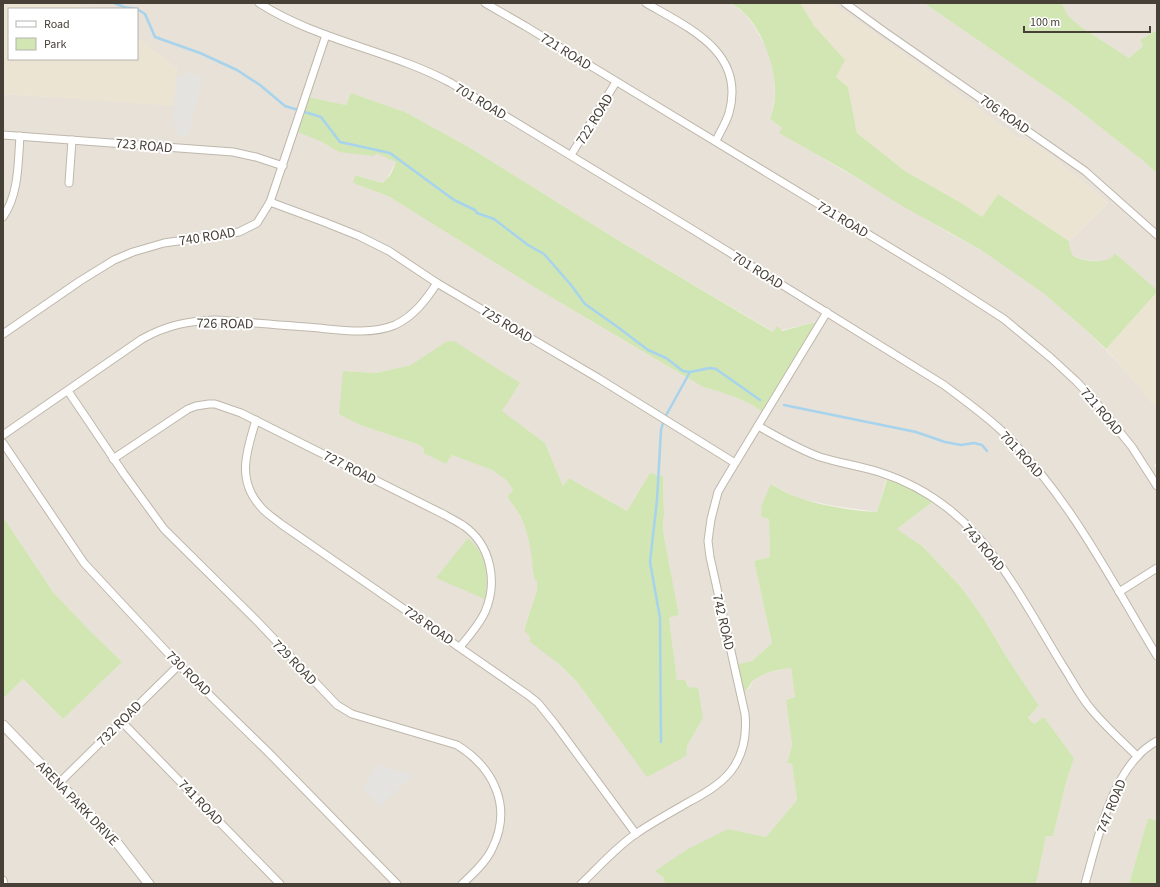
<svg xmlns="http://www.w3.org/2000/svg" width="1160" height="887" viewBox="0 0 1160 887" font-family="'Source Sans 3',sans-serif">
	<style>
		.residential { fill: #e7e1d7; fill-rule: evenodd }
		.education { fill: #ece4d3 }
		.green { fill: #d1e6b3 }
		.parking { fill: #e5e3e0 }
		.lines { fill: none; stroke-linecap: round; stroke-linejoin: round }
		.stream { stroke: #a7d3ed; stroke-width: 2.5 }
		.minor-casing { stroke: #bfb7ab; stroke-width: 9 }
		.tertiary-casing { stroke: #bfb7ab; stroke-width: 11 }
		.minor { stroke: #fff; stroke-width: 7 }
		.tertiary { stroke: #fff; stroke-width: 9 }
		.labels { text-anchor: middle; stroke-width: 4; stroke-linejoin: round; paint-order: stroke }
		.street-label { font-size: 14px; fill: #474037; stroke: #fff }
	</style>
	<rect width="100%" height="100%" fill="#f3f0e8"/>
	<g class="residential">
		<path d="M 65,3 L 730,3 L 743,12 L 754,26 L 768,51 L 774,77 L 775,96 L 770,119 L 782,128 L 780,133 L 951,234 L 981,250 L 1043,293 L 1085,329 L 1105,349 L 1126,371 L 1157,409 L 1157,463 L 1154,465 L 1157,470 L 1157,817 L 1156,820 L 1148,818 L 1129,884 L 1036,884 L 1046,836 L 1053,836 L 1066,783 L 1074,758 L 1044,717 L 1034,724 L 1028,716 L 1039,707 L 1004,653 L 984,619 L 961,587 L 922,546 L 897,529 L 935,500 L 887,476 L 877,512 L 835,506 L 805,500 L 793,496 L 772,484 L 761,517 L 769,519 L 770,557 L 754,561 L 772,643 L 752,661 L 734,665 L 748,690 L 754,680 L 760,675 L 791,667 L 795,697 L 786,700 L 792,745 L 787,763 L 792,764 L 797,800 L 766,837 L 728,829 L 656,871 L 663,877 L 665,884 L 3,884 L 3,699 L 23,679 L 63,719 L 122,662 L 88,629 L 53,592 L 3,517 L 3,94 L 69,98 L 175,79 L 177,69 L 137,38 L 137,9 L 97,9 ZM 351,93 L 405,112 L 467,146 L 616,239 L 774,332 L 812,323 L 766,414 L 756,406 L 725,393 L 703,387 L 534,287 L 388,196 L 353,183 L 356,175 L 382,183 L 386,180 L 396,162 L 376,152 L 339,152 L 320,141 L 308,97 L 346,105 ZM 411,365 L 520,383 L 501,411 L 545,443 L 563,486 L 569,478 L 627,511 L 650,473 L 663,476 L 664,514 L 663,528 L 665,542 L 679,615 L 669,618 L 677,681 L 685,680 L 703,718 L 687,746 L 619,739 L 577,682 L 524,629 L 537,590 L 537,579 L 534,579 L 531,544 L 527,530 L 516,508 L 507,497 L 513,490 L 506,480 L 492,470 L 452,455 L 446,464 L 423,453 L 424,448 L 417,444 L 360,425 L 343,371 L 376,373 Z"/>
		<path d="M 831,3 L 924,3 L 1072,105 L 1141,159 L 1157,173 L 1157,290 L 1115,253 L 1111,259 L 1106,261 L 1094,261 L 1080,259 L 1074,256 L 1071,253 L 1069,241 L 1108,203 L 1047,153 L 1031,142 L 1016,137 L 918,64 Z"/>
		<path d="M 1062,3 L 1157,3 L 1157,30 L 1140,40 L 1143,46 L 1129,58 L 1081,27 L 1068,16 Z"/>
	</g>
	<g class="education">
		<path d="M 3,3 L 65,3 L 97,9 L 9,9 L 9,59 L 137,59 L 137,38 L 177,69 L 174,106 L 3,94 Z"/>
		<path d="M 800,3 L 831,3 L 918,64 L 1016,137 L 1031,142 L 1047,153 L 1108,203 L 1069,241 L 998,194 L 982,217 L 963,204 L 905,171 L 857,133 L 848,87 L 836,77 L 815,27 Z"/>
		<path d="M 1157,292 L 1157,409 L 1126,371 L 1106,349 Z"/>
	</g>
	<g class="green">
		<path d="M 730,3 L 800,3 L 815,27 L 845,60 L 836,77 L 848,87 L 857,133 L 905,171 L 963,204 L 982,217 L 998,194 L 1069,241 C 1070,246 1070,253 1074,256 C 1080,261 1101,263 1109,259 C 1112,258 1113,255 1115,253 L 1157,290 L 1157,292 L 1106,349 L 1085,329 L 1043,293 L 981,250 L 904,207 L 844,170 L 779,133 L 782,128 L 770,119 C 772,111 775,103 775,95 C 776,69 763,30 743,12 C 740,8 734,6 730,3 Z"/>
		<path d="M 924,3 L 1062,3 L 1068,16 L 1081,27 L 1129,58 L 1143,46 L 1140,40 L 1157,30 L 1157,173 L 1141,159 L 1072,105 Z"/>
		<path d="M 351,93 L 405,112 L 467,146 L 616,239 L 773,332 L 777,326 L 782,331 L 812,323 L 819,325 L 766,414 C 748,400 725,393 703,387 L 534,287 L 388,196 L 353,183 L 355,175 L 382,183 C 390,178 393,170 396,162 L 376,153 L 374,156 L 339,152 L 320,141 L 295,131 L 308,97 L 346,105 Z"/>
		<path d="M 454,341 L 520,383 L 502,411 L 545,443 L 563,486 L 569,478 L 627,511 L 650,473 L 663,476 L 664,514 L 663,528 L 665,542 L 679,615 L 669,618 L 677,680 L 685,680 L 688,687 L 698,688 L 703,718 L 687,746 L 686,756 L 647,777 L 577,682 L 559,664 L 529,641 L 531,638 L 524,630 L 537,590 L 537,580 L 534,579 C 531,547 529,522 507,497 L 513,490 L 506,480 L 492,470 L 452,455 L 446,464 L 423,453 L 424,448 L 417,444 L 360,425 L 339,414 L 343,371 L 376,373 L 411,365 L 446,342 Z"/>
		<path d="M 888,476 L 935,500 L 897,529 L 922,546 L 961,587 L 984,619 L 1004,653 L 1039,706 L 1028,717 L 1034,724 L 1044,717 L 1074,758 L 1066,783 L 1053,836 L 1046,836 L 1036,884 L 665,884 L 663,877 L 655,871 L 688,849 L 728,829 L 766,837 L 797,800 L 792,764 L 787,763 L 792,745 L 786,700 L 795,697 L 791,668 C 781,669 761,673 754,680 C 748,686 750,689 740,693 L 734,665 L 752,661 L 772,643 L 754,561 L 770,557 L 769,519 L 761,517 L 762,504 L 771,484 C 779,488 786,493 794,496 C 816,505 853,511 877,512 Z"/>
		<path d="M 3,517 L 53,592 L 88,629 L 122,662 L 63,719 L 23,679 L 3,699 Z"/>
		<path d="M 468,538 C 487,556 489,574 485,599 L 436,578 Z"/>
		<path d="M 1157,817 L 1157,884 L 1129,884 L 1148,818 L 1155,820 Z"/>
	</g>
	<g class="parking">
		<path d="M 185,72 L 203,77 L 188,136 L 176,135 L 176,125 L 173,124 L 176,76 L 183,78 Z"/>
		<path d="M 378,765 L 413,775 L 380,807 L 362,788 Z"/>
	</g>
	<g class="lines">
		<g class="stream">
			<path d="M 114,3 L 124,7 L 137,9 L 145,14 L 155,37 L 200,53 L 237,70 L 260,85 L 285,106 L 321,117 L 340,142 L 390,153 L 454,200 L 475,210 L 477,213 L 494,219 L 528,245 L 544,254 L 571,285 L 585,304 L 619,328 L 648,350 L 666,358 L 683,371 L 690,372 L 710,368 L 716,369 L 760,400"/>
			<path d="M 784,405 L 916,432 L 945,442 L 961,445 L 974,443 L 982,445 L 987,451"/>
			<path d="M 661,742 L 660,618 L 650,562 L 657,500 L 661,430 L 664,419 L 690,372"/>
		</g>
		<g class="minor-casing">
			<g id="minor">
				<path d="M 259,3 C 318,41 390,50 451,83 L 690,228 L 944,385 C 965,401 987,416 1006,435 C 1070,498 1111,580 1157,656"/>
				<path d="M 485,3 L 525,26 L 942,279 L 1004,319 L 1051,358 L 1076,381 L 1095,401 L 1132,447 L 1157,486"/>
				<path d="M 646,3 C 689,28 746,52 729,113 C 726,123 720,132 716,141"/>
				<path d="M 845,3 L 882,30 L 1085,171 L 1157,235"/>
				<path d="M 3,135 L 233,152 L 256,157 L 283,166"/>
				<path d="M 571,155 L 616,82"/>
				<path d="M 69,183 L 72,140"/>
				<path d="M 270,202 L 324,222 L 359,236 L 389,251 L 437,283 L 598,378 L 735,463"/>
				<path d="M 3,217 C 19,194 18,163 20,136"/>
				<path d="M 3,334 L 80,281 L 114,260 L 133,252 L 164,243 L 239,232 L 257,223 L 270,202 L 326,35"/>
				<path d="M 68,391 L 124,474 L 164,529 L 256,620 L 337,705 L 352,714 L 457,745 C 494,768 513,807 492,849 C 486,862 473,874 462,884"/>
				<path d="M 256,420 C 247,450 236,479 260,506 C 265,513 274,518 281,524 L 528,695 L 538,703 L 555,724 L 636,834"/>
				<path d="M 758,426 C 778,437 798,449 820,457 C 839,463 860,466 879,472 C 904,480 929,493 950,510 C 999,549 1030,613 1063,666 C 1072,680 1080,696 1091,709 C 1105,726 1122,741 1137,756"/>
				<path d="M 3,435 L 142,339 C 167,325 188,321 216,320 C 246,322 277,325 307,327 C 335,329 368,336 395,325 C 414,316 426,300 437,283"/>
				<path d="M 3,443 L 84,563 L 179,665 L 269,753 L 397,884"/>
				<path d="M 113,459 L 188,409 L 196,406 L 209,404 L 215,404 L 241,413 L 445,515 C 452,519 458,522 464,526 C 491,545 498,582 485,612 C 479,625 469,636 460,647"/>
				<path d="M 1119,592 L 1157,568"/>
				<path d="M 121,721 L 280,884"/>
				<path d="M 59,783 L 179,665"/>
				<path d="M 3,880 L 4,884"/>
				<path d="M 581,884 C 599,867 616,847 637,833 C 653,822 670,813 687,803 C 702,795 720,785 731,771 C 744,754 747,735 745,714 L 710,557 L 708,541 L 711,519 L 718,492 L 725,480 L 827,312"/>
				<path d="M 1085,884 C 1096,845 1109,785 1138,756 C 1143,750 1150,745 1157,741"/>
			</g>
		</g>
		<g class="tertiary-casing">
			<path id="tertiary" d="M 3,725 L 118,844 L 149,884"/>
		</g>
		<use href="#minor" class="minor"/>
		<use href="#tertiary" class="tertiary"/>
	</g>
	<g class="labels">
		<g class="street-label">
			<text transform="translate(566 51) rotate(32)" y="5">721 ROAD</text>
			<text transform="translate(481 101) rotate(31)" y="5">701 ROAD</text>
			<text transform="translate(1005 114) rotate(35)" y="5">706 ROAD</text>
			<text transform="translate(594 119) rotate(-58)" y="5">722 ROAD</text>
			<text transform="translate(144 145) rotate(5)" y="5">723 ROAD</text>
			<text transform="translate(843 219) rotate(31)" y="5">721 ROAD</text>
			<text transform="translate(207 236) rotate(-9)" y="5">740 ROAD</text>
			<text transform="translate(758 270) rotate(32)" y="5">701 ROAD</text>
			<text transform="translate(225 323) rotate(1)" y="5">726 ROAD</text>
			<text transform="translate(507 324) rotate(31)" y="5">725 ROAD</text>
			<text transform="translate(1102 411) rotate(50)" y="5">721 ROAD</text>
			<text transform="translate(1022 454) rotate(48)" y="5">701 ROAD</text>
			<text transform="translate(350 467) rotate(27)" y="5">727 ROAD</text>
			<text transform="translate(984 547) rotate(50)" y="5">743 ROAD</text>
			<text transform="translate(724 622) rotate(77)" y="5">742 ROAD</text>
			<text transform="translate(429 625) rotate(35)" y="5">728 ROAD</text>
			<text transform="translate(295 662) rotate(46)" y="5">729 ROAD</text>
			<text transform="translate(189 673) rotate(45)" y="5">730 ROAD</text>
			<text transform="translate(119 723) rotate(-45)" y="5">732 ROAD</text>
			<text transform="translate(201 802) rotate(46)" y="5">741 ROAD</text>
			<text transform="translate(78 803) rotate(46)" y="5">ARENA PARK DRIVE</text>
			<text transform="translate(1111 806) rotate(-68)" y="5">747 ROAD</text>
		</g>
	</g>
	<rect width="1160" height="887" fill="none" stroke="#474037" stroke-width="8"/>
	<rect x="8" y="8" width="130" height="52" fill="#ffffff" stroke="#b5b3af"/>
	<rect x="16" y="21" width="20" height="6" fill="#ffffff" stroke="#b5b3af"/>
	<text x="44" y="28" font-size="12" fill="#474037">Road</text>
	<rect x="16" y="38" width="20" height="12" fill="#d1e6b3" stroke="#b5b3af"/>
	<text x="44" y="48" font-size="12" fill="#474037">Park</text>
	<path d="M1024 26v6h126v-6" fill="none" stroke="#474037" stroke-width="2"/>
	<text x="1030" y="26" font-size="12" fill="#474037" stroke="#ffffff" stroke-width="3" paint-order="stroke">100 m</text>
</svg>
